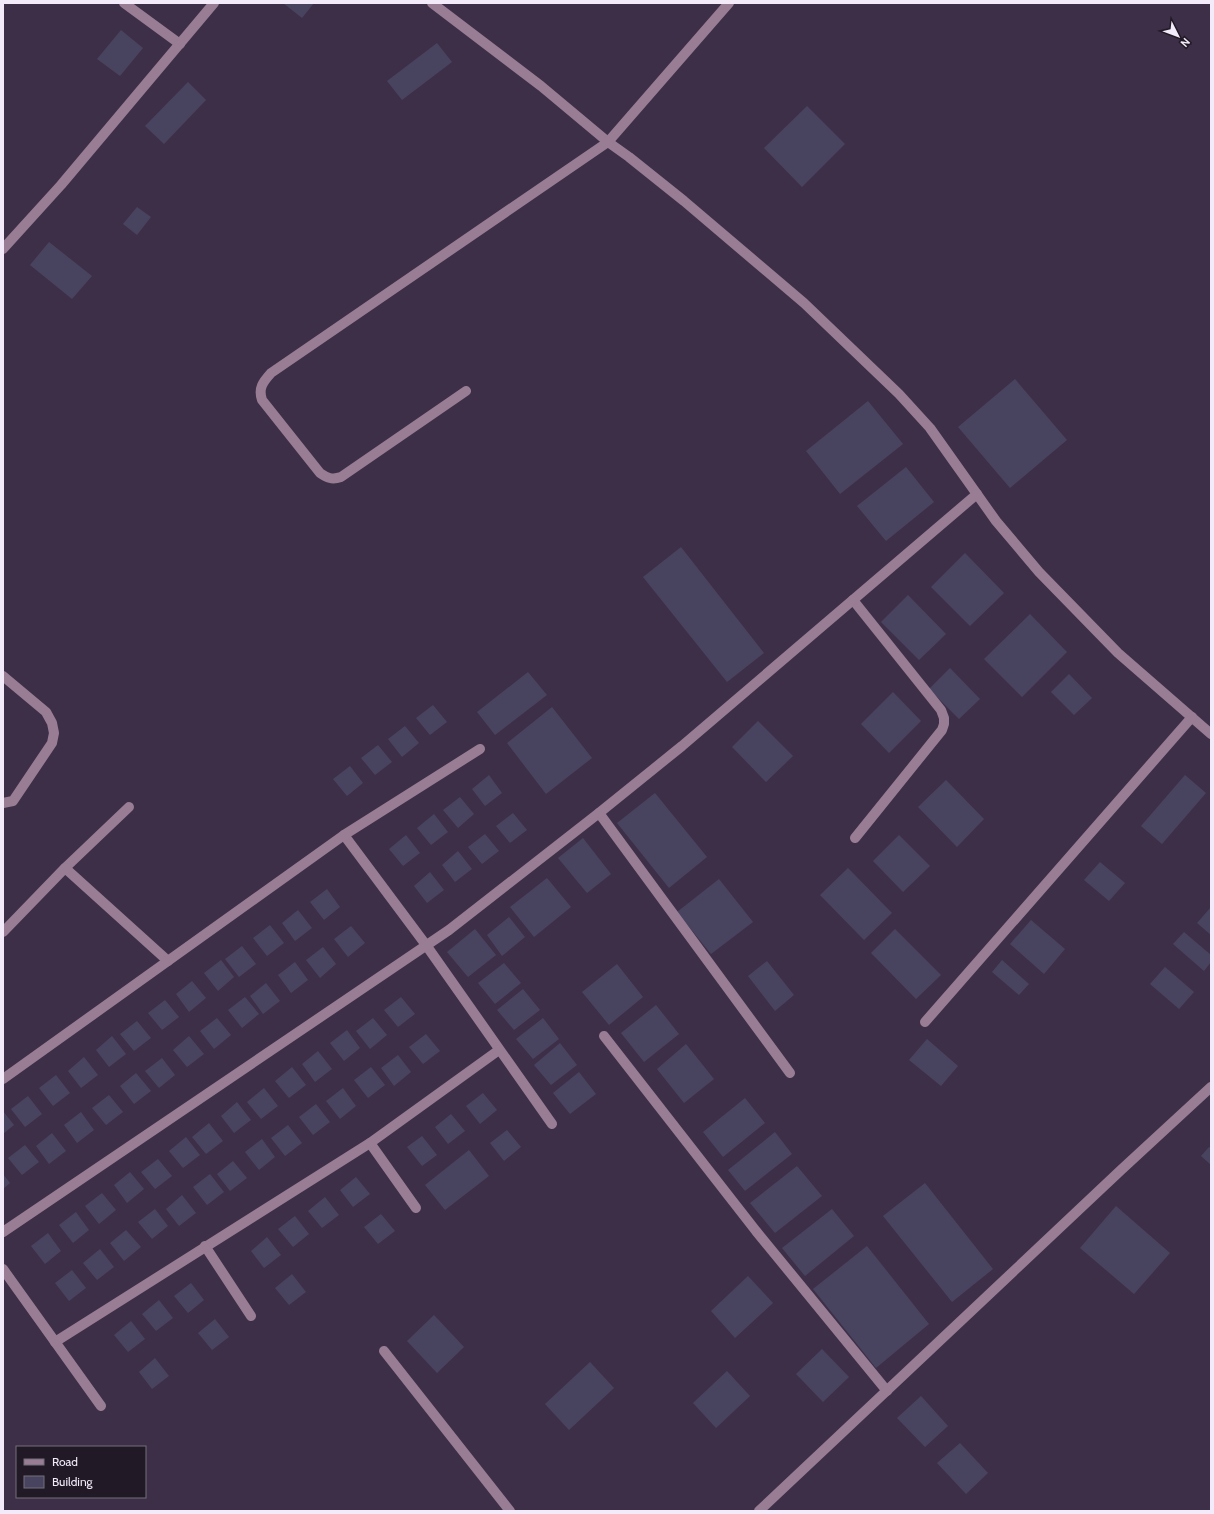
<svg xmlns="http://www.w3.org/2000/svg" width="1214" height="1514" viewBox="0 0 1214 1514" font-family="Cabin,sans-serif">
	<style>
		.building { fill: #484460 }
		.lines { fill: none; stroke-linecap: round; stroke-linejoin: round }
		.minor { stroke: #987d94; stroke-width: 10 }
	</style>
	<rect width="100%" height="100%" fill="#3e2f48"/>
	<g class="building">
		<path d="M 283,3 L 314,3 L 302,18 Z"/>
		<path d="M 121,30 L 143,48 L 120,76 L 97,59 Z"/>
		<path d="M 437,43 L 452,62 L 402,100 L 387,81 Z"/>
		<path d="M 188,82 L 206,100 L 164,144 L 145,126 Z"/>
		<path d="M 807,106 L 845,144 L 802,187 L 764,148 Z"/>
		<path d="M 137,207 L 151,217 L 137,235 L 123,224 Z"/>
		<path d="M 49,242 L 92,276 L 72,299 L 30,265 Z"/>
		<path d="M 1015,379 L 1067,440 L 1010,488 L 958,427 Z"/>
		<path d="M 868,401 L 903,444 L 840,494 L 806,451 Z"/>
		<path d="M 906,467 L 934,502 L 886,541 L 857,506 Z"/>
		<path d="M 681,547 L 764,653 L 727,682 L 643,577 Z"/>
		<path d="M 965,553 L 1004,593 L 970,626 L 931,587 Z"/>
		<path d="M 908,595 L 946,634 L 919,660 L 881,622 Z"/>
		<path d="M 1030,614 L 1067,652 L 1022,697 L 984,659 Z"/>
		<path d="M 950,668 L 980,699 L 959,719 L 929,689 Z"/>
		<path d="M 528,672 L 547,695 L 495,735 L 477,712 Z"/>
		<path d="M 1069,674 L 1092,698 L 1074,715 L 1051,692 Z"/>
		<path d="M 893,692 L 921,721 L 889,753 L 861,724 Z"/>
		<path d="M 433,705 L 447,722 L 430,735 L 416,718 Z"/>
		<path d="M 552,707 L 592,758 L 546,794 L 507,743 Z"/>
		<path d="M 758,721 L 793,756 L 766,782 L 732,747 Z"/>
		<path d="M 405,726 L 419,743 L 402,757 L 388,739 Z"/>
		<path d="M 378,745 L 392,762 L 375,775 L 361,758 Z"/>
		<path d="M 350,766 L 363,783 L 347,796 L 333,779 Z"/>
		<path d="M 489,775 L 502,793 L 485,806 L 472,789 Z"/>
		<path d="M 1185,775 L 1206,793 L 1162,844 L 1141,826 Z"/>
		<path d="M 946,780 L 984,819 L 957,847 L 918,807 Z"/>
		<path d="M 655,793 L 707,857 L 669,888 L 617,823 Z"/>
		<path d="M 460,797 L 474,814 L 458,828 L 443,810 Z"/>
		<path d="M 513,813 L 527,830 L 510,843 L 496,826 Z"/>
		<path d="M 434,814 L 448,832 L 431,845 L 417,828 Z"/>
		<path d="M 485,834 L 499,851 L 482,864 L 468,847 Z"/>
		<path d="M 406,835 L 420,853 L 403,866 L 389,849 Z"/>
		<path d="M 899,835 L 930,866 L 903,892 L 873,861 Z"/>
		<path d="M 583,838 L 611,874 L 587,893 L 558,858 Z"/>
		<path d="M 458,851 L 472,869 L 455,882 L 442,865 Z"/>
		<path d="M 1100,862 L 1125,883 L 1109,901 L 1084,880 Z"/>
		<path d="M 848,868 L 892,913 L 864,940 L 820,895 Z"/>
		<path d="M 430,872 L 444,890 L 427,903 L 414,886 Z"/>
		<path d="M 547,878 L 571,907 L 534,937 L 510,907 Z"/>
		<path d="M 719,879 L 753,922 L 711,954 L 677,912 Z"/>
		<path d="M 327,889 L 340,907 L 324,920 L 310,902 Z"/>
		<path d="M 1211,907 L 1211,935 L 1197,923 Z"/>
		<path d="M 298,910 L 312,928 L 295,941 L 282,923 Z"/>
		<path d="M 509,917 L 525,937 L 502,956 L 487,935 Z"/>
		<path d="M 1031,920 L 1065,949 L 1044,974 L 1010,944 Z"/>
		<path d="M 270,925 L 284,943 L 267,956 L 253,938 Z"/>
		<path d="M 351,926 L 365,943 L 348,957 L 334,939 Z"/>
		<path d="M 475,929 L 496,955 L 468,977 L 447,952 Z"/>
		<path d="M 895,929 L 941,975 L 916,999 L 871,953 Z"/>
		<path d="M 1184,932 L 1211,955 L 1211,962 L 1204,971 L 1173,944 Z"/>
		<path d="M 242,946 L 256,964 L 239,977 L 225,959 Z"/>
		<path d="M 323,947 L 336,964 L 320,978 L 306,960 Z"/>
		<path d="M 221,960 L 234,977 L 218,991 L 204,973 Z"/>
		<path d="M 1002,960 L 1029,984 L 1019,995 L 992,972 Z"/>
		<path d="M 767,961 L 794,995 L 775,1011 L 748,976 Z"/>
		<path d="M 295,962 L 308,980 L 291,993 L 278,975 Z"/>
		<path d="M 504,963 L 521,983 L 495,1004 L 478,983 Z"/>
		<path d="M 617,964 L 643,997 L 609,1025 L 582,992 Z"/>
		<path d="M 1165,967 L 1194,992 L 1179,1009 L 1150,984 Z"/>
		<path d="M 192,981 L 206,998 L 189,1012 L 176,994 Z"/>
		<path d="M 266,983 L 280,1001 L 263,1014 L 250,996 Z"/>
		<path d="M 523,989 L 540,1010 L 514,1030 L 497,1010 Z"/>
		<path d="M 245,997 L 259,1014 L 242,1028 L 228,1010 Z"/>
		<path d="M 401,997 L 415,1014 L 398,1027 L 384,1010 Z"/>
		<path d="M 165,1000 L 179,1017 L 162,1030 L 148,1013 Z"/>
		<path d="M 656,1005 L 679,1034 L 644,1062 L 621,1033 Z"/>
		<path d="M 217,1018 L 231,1035 L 214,1049 L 200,1031 Z"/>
		<path d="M 373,1018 L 387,1035 L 370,1049 L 356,1031 Z"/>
		<path d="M 543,1018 L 559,1039 L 533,1059 L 516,1039 Z"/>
		<path d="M 137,1021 L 151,1038 L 134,1051 L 120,1034 Z"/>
		<path d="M 347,1030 L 360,1048 L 344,1061 L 330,1043 Z"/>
		<path d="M 426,1034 L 440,1051 L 423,1064 L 409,1047 Z"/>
		<path d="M 112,1036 L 126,1054 L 109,1067 L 96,1050 Z"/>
		<path d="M 189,1036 L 204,1054 L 187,1067 L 173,1050 Z"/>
		<path d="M 927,1039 L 958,1066 L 941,1086 L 909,1060 Z"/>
		<path d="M 560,1043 L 577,1065 L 551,1085 L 534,1065 Z"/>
		<path d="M 686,1044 L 714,1079 L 684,1103 L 657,1069 Z"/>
		<path d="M 318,1051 L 332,1069 L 315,1082 L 302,1064 Z"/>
		<path d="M 398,1055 L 411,1072 L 394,1086 L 381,1068 Z"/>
		<path d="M 84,1057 L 98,1075 L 81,1088 L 68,1071 Z"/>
		<path d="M 162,1058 L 175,1075 L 159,1088 L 145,1071 Z"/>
		<path d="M 292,1067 L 306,1085 L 289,1098 L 275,1081 Z"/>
		<path d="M 371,1067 L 385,1085 L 368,1098 L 354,1080 Z"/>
		<path d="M 579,1072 L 596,1094 L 570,1114 L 553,1093 Z"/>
		<path d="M 136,1073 L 151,1091 L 134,1104 L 120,1086 Z"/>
		<path d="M 56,1075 L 70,1093 L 53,1106 L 39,1088 Z"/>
		<path d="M 264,1088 L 278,1106 L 261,1119 L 247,1102 Z"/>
		<path d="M 343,1088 L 356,1106 L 340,1119 L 326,1101 Z"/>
		<path d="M 483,1093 L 497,1110 L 480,1124 L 466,1106 Z"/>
		<path d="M 109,1095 L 123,1112 L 106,1125 L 92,1108 Z"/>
		<path d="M 28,1096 L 42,1114 L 25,1127 L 11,1109 Z"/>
		<path d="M 745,1098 L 765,1123 L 723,1157 L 703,1132 Z"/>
		<path d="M 237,1102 L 251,1120 L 234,1133 L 221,1116 Z"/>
		<path d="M 316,1104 L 330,1122 L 313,1135 L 299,1117 Z"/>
		<path d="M 3,1111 L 14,1125 L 3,1134 Z"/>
		<path d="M 81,1112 L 94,1130 L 77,1143 L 64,1125 Z"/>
		<path d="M 451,1114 L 465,1131 L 448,1144 L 435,1127 Z"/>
		<path d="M 209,1123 L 223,1141 L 206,1154 L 192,1137 Z"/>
		<path d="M 288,1125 L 302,1143 L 285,1156 L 271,1138 Z"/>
		<path d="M 507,1130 L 521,1147 L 504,1161 L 490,1143 Z"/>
		<path d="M 775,1132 L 792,1154 L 745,1191 L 728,1170 Z"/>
		<path d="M 52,1133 L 66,1151 L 49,1164 L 36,1146 Z"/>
		<path d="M 422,1136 L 437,1155 L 422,1166 L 407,1147 Z"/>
		<path d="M 186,1137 L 200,1155 L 183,1168 L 169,1151 Z"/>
		<path d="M 262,1139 L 275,1157 L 259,1170 L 245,1152 Z"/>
		<path d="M 25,1145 L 39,1162 L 22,1175 L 8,1158 Z"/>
		<path d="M 1209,1147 L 1211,1148 L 1211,1165 L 1201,1156 Z"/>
		<path d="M 469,1150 L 489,1176 L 445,1210 L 425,1185 Z"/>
		<path d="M 158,1159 L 172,1176 L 155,1189 L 141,1172 Z"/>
		<path d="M 233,1161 L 247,1178 L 230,1191 L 217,1174 Z"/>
		<path d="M 797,1166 L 822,1196 L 775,1233 L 750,1203 Z"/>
		<path d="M 130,1172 L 144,1189 L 127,1203 L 114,1185 Z"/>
		<path d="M 3,1174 L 10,1183 L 3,1189 Z"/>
		<path d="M 210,1174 L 224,1192 L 207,1205 L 193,1187 Z"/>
		<path d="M 356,1177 L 370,1194 L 353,1207 L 340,1190 Z"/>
		<path d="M 925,1183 L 993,1269 L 952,1302 L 883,1216 Z"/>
		<path d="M 102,1193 L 116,1210 L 99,1224 L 85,1206 Z"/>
		<path d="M 182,1195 L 196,1213 L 179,1226 L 166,1209 Z"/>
		<path d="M 325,1197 L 339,1215 L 322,1228 L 308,1211 Z"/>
		<path d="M 1116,1206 L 1170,1253 L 1134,1294 L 1080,1248 Z"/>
		<path d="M 155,1209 L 168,1226 L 152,1239 L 138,1222 Z"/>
		<path d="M 832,1209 L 854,1236 L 805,1276 L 782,1248 Z"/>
		<path d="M 76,1212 L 89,1230 L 73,1243 L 59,1225 Z"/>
		<path d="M 381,1214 L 395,1231 L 378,1244 L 364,1227 Z"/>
		<path d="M 295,1216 L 309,1234 L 293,1247 L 278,1229 Z"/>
		<path d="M 126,1230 L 141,1247 L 124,1261 L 110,1243 Z"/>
		<path d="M 48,1233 L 61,1251 L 45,1264 L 31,1246 Z"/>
		<path d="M 267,1237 L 281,1255 L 264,1268 L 251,1251 Z"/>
		<path d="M 867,1246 L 929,1324 L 876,1368 L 813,1289 Z"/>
		<path d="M 100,1249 L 114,1267 L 97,1280 L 83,1263 Z"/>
		<path d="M 72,1270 L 86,1288 L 69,1301 L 55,1283 Z"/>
		<path d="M 292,1274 L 306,1292 L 289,1305 L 275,1288 Z"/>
		<path d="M 748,1276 L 773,1303 L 735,1338 L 711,1311 Z"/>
		<path d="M 191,1283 L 204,1300 L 188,1313 L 174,1296 Z"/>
		<path d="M 159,1300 L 173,1318 L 156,1331 L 142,1314 Z"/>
		<path d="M 434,1315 L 464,1347 L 437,1373 L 407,1341 Z"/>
		<path d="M 215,1319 L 229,1337 L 212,1350 L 198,1333 Z"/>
		<path d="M 131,1321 L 145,1339 L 128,1352 L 114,1335 Z"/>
		<path d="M 822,1349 L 849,1377 L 823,1402 L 796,1374 Z"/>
		<path d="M 155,1358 L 169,1376 L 152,1389 L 139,1372 Z"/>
		<path d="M 590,1362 L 614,1388 L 569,1430 L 545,1404 Z"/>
		<path d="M 727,1371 L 750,1396 L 716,1428 L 693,1403 Z"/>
		<path d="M 921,1396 L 948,1426 L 925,1447 L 897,1418 Z"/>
		<path d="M 960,1443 L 988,1473 L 966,1494 L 937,1463 Z"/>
	</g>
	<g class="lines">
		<g class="minor">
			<path d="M 124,3 L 180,44"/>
			<path d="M 432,3 L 541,86 L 608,142 L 629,157 L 684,201 L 804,303 L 899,394 L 930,428 L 996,521 L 1039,572 L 1118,653 L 1211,734"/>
			<path d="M 3,249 L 61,185 L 214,3"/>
			<path d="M 466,391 L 341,477 C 332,480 327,478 320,473 L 262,400 C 258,388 263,382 271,373 L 608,142 L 729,3"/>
			<path d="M 853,600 L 941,710 L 944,718 L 944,724 L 942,730 L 855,838"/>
			<path d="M 3,676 L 46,712 L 52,723 L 54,733 L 52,743 L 13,801 L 3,803"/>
			<path d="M 599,813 L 790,1073"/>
			<path d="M 344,835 L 426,945 L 552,1124"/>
			<path d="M 65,868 L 129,807"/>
			<path d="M 3,932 L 65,868 L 168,961"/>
			<path d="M 925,1022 L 1192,717"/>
			<path d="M 604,1036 L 756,1231 L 887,1391"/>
			<path d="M 3,1079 L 344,835 L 480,749"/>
			<path d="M 370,1143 L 416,1208"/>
			<path d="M 3,1232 L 449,930 L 599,813 L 682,746 L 977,494"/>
			<path d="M 205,1246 L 251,1316"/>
			<path d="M 3,1269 L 101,1406"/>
			<path d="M 55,1342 L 370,1143 L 499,1050"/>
			<path d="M 384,1351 L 510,1511"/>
			<path d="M 759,1511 L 1121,1170 L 1211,1087"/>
		</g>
	</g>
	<rect width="1214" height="1514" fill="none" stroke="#f3eafa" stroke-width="8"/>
	<rect x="16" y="1446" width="130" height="52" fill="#211a26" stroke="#756d7b"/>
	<rect x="24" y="1459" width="20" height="6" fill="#987d94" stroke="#756d7b"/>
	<text x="52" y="1466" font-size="12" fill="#f3eafa">Road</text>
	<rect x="24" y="1476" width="20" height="12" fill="#484460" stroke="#756d7b"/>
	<text x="52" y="1486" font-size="12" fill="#f3eafa">Building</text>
	<g transform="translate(1178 36) rotate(132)" stroke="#211a26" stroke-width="3" paint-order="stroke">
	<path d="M0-3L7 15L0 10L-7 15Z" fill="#f3eafa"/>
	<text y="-6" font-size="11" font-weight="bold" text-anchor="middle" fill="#f3eafa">N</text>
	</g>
</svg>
